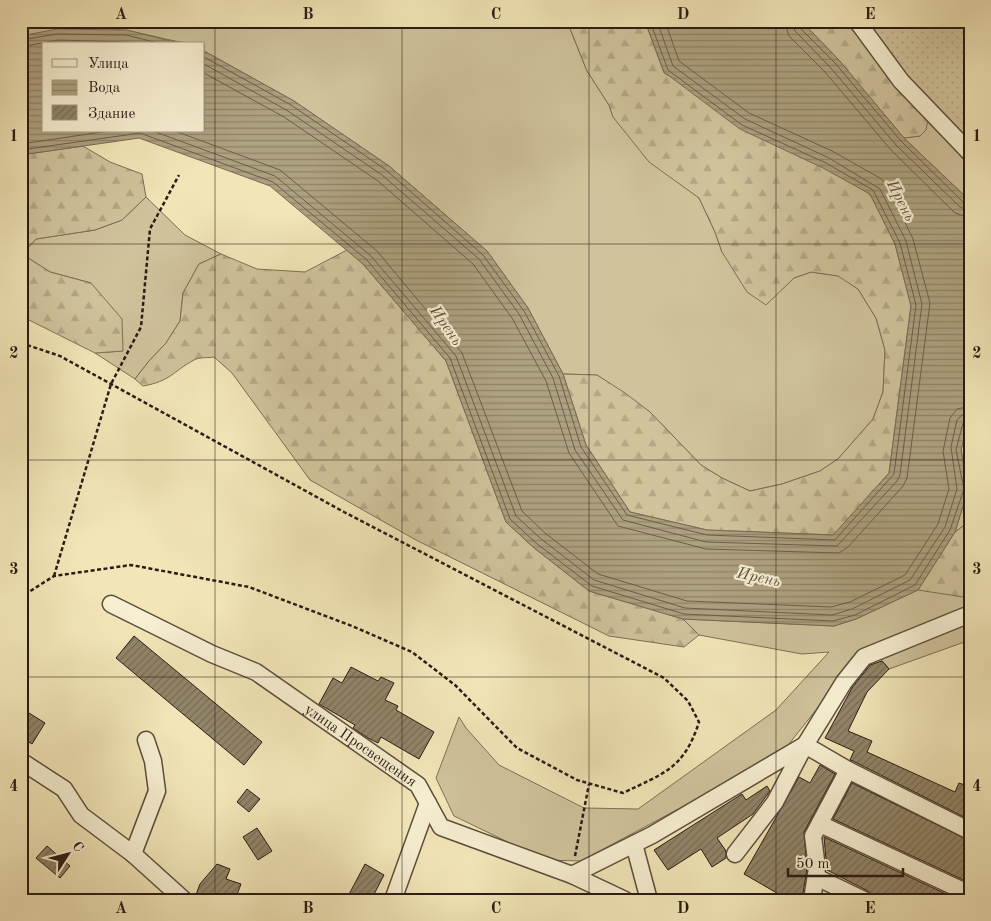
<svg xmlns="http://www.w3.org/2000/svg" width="991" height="921" viewBox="0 0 991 921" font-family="'Old Standard TT',serif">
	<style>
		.grass { fill: #d0c39c; stroke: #7d6f58 }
		.forest { fill: url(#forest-firs); stroke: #7d6f58 }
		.garden { fill: url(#garden-dots); stroke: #7d6f58 }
		.water { fill: url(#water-rules); stroke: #796b55 }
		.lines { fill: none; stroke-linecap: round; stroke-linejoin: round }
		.shore { stroke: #6c5e4a; stroke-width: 1 }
		.building { fill: url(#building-hatch); stroke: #2a1b14 }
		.minor-casing { stroke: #5c4e3d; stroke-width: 19 }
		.path { stroke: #2a1b14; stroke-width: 2.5; stroke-dasharray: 4 2.5; stroke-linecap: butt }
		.minor { stroke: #f7efd1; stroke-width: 16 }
		.grid { fill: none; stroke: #2a1b14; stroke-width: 1; stroke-opacity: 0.55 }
		.labels { text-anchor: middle; stroke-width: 4.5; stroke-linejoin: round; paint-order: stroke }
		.street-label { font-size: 15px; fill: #2a1b14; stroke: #f7efd1 }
		.water-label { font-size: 16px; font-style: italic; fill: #5f513f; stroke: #f7efd1 }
		.neatline { fill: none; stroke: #2a1b14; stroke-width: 2 }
		.grid-label { font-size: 16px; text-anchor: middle; font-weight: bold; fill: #2a1b14 }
	</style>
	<defs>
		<pattern id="forest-firs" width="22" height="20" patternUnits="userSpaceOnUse" patternTransform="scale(1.25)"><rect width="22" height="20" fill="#d0c39c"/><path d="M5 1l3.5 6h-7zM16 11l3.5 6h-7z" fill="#b3a786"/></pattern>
		<pattern id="garden-dots" width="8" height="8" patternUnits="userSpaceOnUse" patternTransform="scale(1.25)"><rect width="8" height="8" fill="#d0c39c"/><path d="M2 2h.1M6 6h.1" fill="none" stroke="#b3a786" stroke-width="1.8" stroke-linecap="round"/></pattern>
		<pattern id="water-rules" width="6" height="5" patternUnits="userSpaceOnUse" patternTransform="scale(1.25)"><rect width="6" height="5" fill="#aea180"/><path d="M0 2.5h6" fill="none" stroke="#8e8268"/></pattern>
		<pattern id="building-hatch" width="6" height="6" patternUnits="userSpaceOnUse" patternTransform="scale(1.25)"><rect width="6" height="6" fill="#928569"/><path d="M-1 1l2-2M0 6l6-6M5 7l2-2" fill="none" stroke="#776c55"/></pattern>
	</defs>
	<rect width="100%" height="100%" fill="#f2e6b8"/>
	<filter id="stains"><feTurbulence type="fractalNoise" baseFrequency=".004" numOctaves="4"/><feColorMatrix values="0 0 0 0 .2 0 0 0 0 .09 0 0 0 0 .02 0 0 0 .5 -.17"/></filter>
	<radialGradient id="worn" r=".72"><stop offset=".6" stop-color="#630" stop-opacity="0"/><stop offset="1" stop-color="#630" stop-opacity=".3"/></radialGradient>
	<g class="grass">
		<path d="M 21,21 L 567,21 L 587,71 L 609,105 L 613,117 L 699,198 L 715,232 L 722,252 L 781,290 L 794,278 L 811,272 L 839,276 L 858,289 L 876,318 L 885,350 L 883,392 L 873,419 L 838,459 L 820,471 L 782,484 L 750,491 L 722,478 L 701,465 L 650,412 L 597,375 L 563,374 L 528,308 L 487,251 L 389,166 L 294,101 L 204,51 L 204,44 C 177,44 154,35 128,31 C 95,25 54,30 21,36 Z"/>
		<path d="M 928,119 L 970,166 L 970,201 L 904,138 L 920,136 Z"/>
		<path d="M 146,197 L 185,235 L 221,254 L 199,264 L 183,293 L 180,321 L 166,343 L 149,361 L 135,379 L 95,353 L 123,351 L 91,283 L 50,272 L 22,254 L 36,239 L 95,230 L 122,220 Z"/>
		<path d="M 968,490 L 970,521 L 955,532 Z"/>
		<path d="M 920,589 L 970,598 L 970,606 L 865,648 L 781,754 L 581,861 L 545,860 L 454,816 L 436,778 L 459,717 L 466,728 L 499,765 L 584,808 L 638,809 L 776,710 L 829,652 L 802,654 L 699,635 L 683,619 L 834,626 L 856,619 Z"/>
		<path d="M 970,621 L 970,640 L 889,669 L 878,656 Z"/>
	</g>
	<g class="forest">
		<path d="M 567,21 L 645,21 L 664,73 L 870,194 L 895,244 L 911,305 L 889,473 L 834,535 L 707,530 L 630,512 L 586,445 L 563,374 L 597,375 L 625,393 L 650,412 L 701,465 L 722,478 L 750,491 L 782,484 L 820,471 L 838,459 L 873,419 L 883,392 L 885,350 L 876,318 L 858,289 L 838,276 L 811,272 L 794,278 L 766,305 L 747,292 L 722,252 L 715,232 L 699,198 L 649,162 L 613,117 L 609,105 L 587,71 Z"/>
		<path d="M 801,21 L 845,21 L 928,119 L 926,130 L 920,136 L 904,138 L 838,59 Z"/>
		<path d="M 83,146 L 110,162 L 142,174 L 146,197 L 122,220 L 95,230 L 36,239 L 22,254 L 50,272 L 91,283 L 122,319 L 123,351 L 95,353 L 21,316 L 21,155 Z"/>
		<path d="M 347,250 L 363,264 L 446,361 L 506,522 L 533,547 L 589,591 L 683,619 L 699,635 L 684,647 L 609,636 L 416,540 L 310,480 L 232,373 L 214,357 C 208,358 199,357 194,360 C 172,372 171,381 143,386 L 135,379 L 149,361 L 166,343 L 180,321 L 183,293 L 199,264 L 221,254 L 257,269 L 305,272 Z"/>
		<path d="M 970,415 L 970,491 L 961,450 Z"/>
		<path d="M 970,521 L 970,598 L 918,590 L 955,532 Z"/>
	</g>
	<path class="garden" d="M 845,21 L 970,21 L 970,166 L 910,99 Z"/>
	<path class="water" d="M 645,21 L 801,21 L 838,59 L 904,138 L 970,201 L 970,415 L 961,450 L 968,490 L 955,532 L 918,590 L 856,619 L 834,626 L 683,619 L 589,591 L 533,547 L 506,522 L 446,361 L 363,264 L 270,186 L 139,138 L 21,155 L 21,36 L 57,29 L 127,30 L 183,44 L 44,44 L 44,131 L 204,131 L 204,51 L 294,101 L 389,166 L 487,251 L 528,308 L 563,374 L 586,445 L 630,512 L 707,530 L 833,535 L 889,473 L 911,306 L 895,244 L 870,194 L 823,168 L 740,129 L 664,72 Z"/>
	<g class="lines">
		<g class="shore">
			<path d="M 784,21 L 789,36 L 825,72 L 891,150 L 955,213 L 970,218"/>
			<path d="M 791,21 L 795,31 L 830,67 L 896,145 L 960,207 L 970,211"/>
			<path d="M 798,21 L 799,27 L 835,63 L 901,141 L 964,203 L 970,204"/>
			<path d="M 21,40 L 57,34 L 126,35 L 162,44"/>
			<path d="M 21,47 L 58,40 L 126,42 L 135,44"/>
			<path d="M 204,57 L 291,105 L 386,170 L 483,255 L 524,311 L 559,376 L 581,447 L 627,515 L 707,535 L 835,540 L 894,474 L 916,305 L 900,243 L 873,190 L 826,163 L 742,125 L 668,70 L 650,21"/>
			<path d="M 204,64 L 288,111 L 382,175 L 479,259 L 519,314 L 553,378 L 575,450 L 623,520 L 706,542 L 837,546 L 897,481 L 900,475 L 922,304 L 906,241 L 880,189 L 829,158 L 745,119 L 673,66 L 657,21"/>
			<path d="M 204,73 L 284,117 L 378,181 L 473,264 L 512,318 L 546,381 L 569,453 L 618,526 L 706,549 L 839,553 L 848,547 L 903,486 L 907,478 L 930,303 L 913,239 L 887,185 L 880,178 L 832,151 L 749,113 L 679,61 L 665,21"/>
			<path d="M 153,131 L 275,176 L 371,256 L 456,356 L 516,516 L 540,538 L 594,580 L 685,608 L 832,615 L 852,609 L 910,580 L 945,527 L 957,489 L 951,447 L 957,420 L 962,415 L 970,413"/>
			<path d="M 175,131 L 280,170 L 377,251 L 462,353 L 522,511 L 545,533 L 598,574 L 687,601 L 831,607 L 850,602 L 905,575 L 938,524 L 949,489 L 943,451 L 950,418 L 957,409 L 970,406"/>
			<path d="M 21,144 L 109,131"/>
			<path d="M 21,150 L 140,133 L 273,182 L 367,260 L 450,358 L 510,519 L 536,543 L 592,586 L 684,614 L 833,621 L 855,615 L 915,585 L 950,530 L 964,489 L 956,450 L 963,423 L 970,420"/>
		</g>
	</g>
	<g class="building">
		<path d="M 134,636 L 262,742 L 244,765 L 116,658 Z"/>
		<path d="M 882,661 L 889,669 L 867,692 L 848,731 L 872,741 L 867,752 L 955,792 L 959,783 L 970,787 L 970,820 L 853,761 L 850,760 L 854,751 L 825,738 L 852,688 L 870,665 Z"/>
		<path d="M 351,667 L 378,681 L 381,677 L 394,683 L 385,700 L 398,706 L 396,710 L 434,732 L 419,759 L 381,737 L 378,743 L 368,738 L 353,728 L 355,725 L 319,704 L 333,678 L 342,683 Z"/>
		<path d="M 29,713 L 45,723 L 32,744 L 21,737 L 21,725 Z"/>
		<path d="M 820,765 L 835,774 L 804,832 L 807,868 L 802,900 L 789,900 L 744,874 L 799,777 L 810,783 Z"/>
		<path d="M 852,783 L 970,841 L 970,883 L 833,819 Z"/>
		<path d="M 767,786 L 770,791 L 753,814 L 717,838 L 726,851 L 726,858 L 712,867 L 701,849 L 668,870 L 654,850 L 742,794 L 746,800 Z"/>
		<path d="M 247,789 L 260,799 L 249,812 L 237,802 Z"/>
		<path d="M 257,828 L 272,851 L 258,860 L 243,837 Z"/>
		<path d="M 824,837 L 959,900 L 874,900 L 868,891 L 827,870 Z"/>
		<path d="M 47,846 L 70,866 L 60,878 L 36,858 Z"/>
		<path d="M 217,864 L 230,869 L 226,879 L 241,884 L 235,900 L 194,900 L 200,884 Z"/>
		<path d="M 365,864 L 384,875 L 371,900 L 346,900 Z"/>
	</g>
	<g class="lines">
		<g class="minor-casing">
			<g id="minor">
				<path d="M 857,21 L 901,81 L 970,153"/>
				<path id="s1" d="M 111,604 L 212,654 L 256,672 L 418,785 L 441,827 L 572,875 L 625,900"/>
				<path d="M 21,761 L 64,789 L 81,815 L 133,854 L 184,900"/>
				<path d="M 848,770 L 970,831"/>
				<path d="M 820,824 L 970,894"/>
				<path d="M 634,844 L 649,900"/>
				<path d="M 133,854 L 157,791 L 153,761 L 146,740"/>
				<path d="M 572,875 L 652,835 L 805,745 L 775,802 L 735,854"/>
				<path d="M 816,877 L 864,900"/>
				<path d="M 393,900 L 428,803"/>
				<path d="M 812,900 L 817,868 L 813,836 L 848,770 L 805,745 L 844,682 L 864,657 L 970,614"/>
			</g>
		</g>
		<g class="path">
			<path d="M 21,343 L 60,356 L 344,512 L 664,678 L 688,701 L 699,722 C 684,769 664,773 623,793 L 577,780 L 517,748 L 455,685 L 412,652 L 352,626 L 249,587 L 131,565 L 54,576 L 21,597"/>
			<path d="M 54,576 L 111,384 L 141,327 L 150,229 L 179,175"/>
			<path d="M 575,856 L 589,784"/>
		</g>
		<use href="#minor" class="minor"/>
	</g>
	<path class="grid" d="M 215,21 L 215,900M 402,21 L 402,900M 589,21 L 589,900M 776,21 L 776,900M 21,244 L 970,244M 21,460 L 970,460M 21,677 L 970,677"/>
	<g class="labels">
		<g class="street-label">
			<text dy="5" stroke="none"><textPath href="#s1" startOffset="288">улица Просвещения</textPath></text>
		</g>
		<g class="water-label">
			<text transform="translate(902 200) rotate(63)" y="6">Ирень</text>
			<text transform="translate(447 325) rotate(55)" y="6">Ирень</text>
			<text transform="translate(759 576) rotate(12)" y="6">Ирень</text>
		</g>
	</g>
	<rect width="991" height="921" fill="none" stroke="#f2e6b8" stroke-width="55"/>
	<rect x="42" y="42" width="162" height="90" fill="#f7efd1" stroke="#a59a85"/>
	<rect x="52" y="59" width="25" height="8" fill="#f7efd1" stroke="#a59a85"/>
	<text x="88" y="68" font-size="15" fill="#2a1b14">Улица</text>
	<rect x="52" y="80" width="25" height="15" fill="url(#water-rules)" stroke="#a59a85"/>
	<text x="88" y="92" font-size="15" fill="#2a1b14">Вода</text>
	<rect x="52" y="105" width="25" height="15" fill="url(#building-hatch)" stroke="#a59a85"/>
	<text x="88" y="118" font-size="15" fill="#2a1b14">Здание</text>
	<g transform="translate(68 854) rotate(54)" stroke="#f7efd1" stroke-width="4" paint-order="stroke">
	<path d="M0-4L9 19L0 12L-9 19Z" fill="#2a1b14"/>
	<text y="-8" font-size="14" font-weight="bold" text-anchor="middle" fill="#2a1b14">С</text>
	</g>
	<path d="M788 868v8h115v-8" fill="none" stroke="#2a1b14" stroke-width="2.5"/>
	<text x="796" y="868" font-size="15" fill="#2a1b14" stroke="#f7efd1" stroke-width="4" paint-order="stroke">50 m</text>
	<rect x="28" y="28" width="936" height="866" class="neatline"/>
	<g class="grid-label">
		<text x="121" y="19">A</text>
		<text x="308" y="19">B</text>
		<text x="496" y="19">C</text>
		<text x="683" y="19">D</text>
		<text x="870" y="19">E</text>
		<text x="14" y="141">1</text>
		<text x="977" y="141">1</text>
		<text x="14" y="358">2</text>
		<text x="977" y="358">2</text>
		<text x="14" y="574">3</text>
		<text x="977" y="574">3</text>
		<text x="14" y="791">4</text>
		<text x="977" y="791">4</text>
		<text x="121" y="913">A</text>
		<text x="308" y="913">B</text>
		<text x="496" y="913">C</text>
		<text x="683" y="913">D</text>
		<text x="870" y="913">E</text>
	</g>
	<rect width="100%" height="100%" filter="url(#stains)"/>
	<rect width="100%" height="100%" fill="url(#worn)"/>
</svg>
